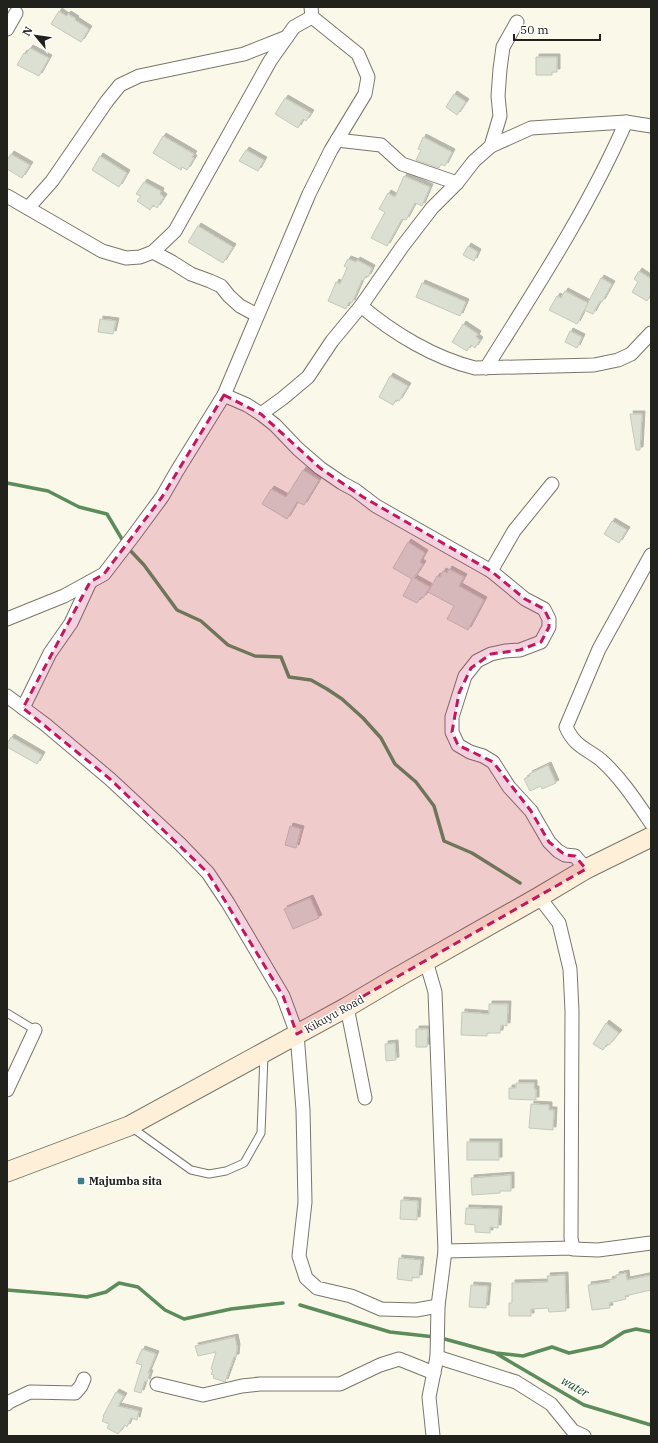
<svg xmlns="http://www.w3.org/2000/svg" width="658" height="1443" viewBox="0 0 658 1443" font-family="'IBM Plex Serif',serif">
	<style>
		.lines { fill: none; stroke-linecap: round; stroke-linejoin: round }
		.stream { stroke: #5b8c5a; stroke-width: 3.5 }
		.building { fill: #dbe0d2; stroke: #c4c8bb; filter: url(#shadow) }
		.lane-casing { stroke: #79776b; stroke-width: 9 }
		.street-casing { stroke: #79776b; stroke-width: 15 }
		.secondary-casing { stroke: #79776b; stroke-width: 21 }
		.lane { stroke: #fff; stroke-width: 7 }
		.street { stroke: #fff; stroke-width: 13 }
		.secondary { stroke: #fef0d8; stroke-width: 19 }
		.marked { fill: #c2185b; fill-opacity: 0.2; stroke: #c2185b; stroke-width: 3; stroke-dasharray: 8 5; stroke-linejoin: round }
		.poi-dot { fill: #397f8b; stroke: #fff; stroke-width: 1.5 }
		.labels { text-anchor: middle; stroke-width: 3; stroke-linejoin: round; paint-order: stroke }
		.street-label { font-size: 11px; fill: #22221c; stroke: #fff }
		.poi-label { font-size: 11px; font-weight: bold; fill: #22221c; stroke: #fff; text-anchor: start }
		.water-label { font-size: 12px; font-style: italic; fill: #134518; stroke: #fff }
	</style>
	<defs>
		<filter id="shadow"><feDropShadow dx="3" dy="-3" stdDeviation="0" flood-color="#0004"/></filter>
	</defs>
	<rect width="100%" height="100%" fill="#faf8e9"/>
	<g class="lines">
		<g class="stream">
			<path d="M 7,483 L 48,491 L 79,507 L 107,514 L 126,546 L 144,565 L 177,610 L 201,621 L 228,645 L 255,656 L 281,657 L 289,677 L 311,680 L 327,689 L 342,699 L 363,718 L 381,738 L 395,764 L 416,782 L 434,806 L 444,841 L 472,853 L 520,883"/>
			<path d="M 7,1290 L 68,1295 L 87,1297 L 106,1292 L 119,1283 L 138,1287 L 165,1310 L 184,1319 L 231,1309 L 283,1303"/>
			<path d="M 300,1305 L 390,1332 L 435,1337"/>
			<path d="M 441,1338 L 496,1353 L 523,1356 L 552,1347 L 569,1353 L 602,1346 L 624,1332 L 636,1329 L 651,1332"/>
			<path d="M 497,1354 L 584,1405 L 651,1425"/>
		</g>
	</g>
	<g class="building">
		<path d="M 59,11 L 66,16 L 68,14 L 76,19 L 75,20 L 89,29 L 81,42 L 51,24 Z"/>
		<path d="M 30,48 L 49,58 L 39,76 L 17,65 L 24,53 L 26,54 Z"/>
		<path d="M 536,57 L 557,57 L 557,72 L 552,72 L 552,75 L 536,75 Z"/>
		<path d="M 454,94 L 466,102 L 457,115 L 446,107 Z"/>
		<path d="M 285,98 L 311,113 L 306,121 L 303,119 L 298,128 L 275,114 Z"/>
		<path d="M 163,136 L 194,154 L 192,157 L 194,158 L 187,170 L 182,167 L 181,170 L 153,153 Z"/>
		<path d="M 423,137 L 452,152 L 445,166 L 441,164 L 439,168 L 416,160 L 421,150 L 418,149 Z"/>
		<path d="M 246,150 L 264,160 L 258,171 L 239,161 Z"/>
		<path d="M 11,154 L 30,165 L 22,178 L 7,169 L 7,160 Z"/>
		<path d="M 100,156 L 127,173 L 119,187 L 92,170 Z"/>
		<path d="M 404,176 L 430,187 L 422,206 L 415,203 L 406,220 L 402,219 L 387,246 L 371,238 L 385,212 L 379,209 L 388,193 L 395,197 Z"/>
		<path d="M 144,182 L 161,191 L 160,194 L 164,197 L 157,208 L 153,205 L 150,210 L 137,201 L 141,196 L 136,194 Z"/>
		<path d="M 198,226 L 233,247 L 223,263 L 188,242 Z"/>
		<path d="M 468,246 L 478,252 L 474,261 L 463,255 Z"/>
		<path d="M 348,259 L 356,262 L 357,260 L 372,268 L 368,277 L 366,276 L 363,281 L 362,280 L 352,303 L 349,302 L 346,309 L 328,301 L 336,282 L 340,284 L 347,268 L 344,266 Z"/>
		<path d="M 639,271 L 651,279 L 651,294 L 647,301 L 632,292 L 638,282 L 634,279 Z"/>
		<path d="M 601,278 L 612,284 L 602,302 L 600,301 L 593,314 L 584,310 Z"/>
		<path d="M 422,283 L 466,302 L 460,316 L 416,297 Z"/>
		<path d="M 565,291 L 588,303 L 577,324 L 549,310 L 557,296 L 561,298 Z"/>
		<path d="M 100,319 L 116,321 L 113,334 L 98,332 Z"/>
		<path d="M 463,324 L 478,334 L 476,337 L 480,340 L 475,348 L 471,345 L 467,351 L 452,342 Z"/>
		<path d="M 570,331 L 582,337 L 577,348 L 565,342 Z"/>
		<path d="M 390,376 L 408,386 L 399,401 L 396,400 L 393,405 L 379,397 Z"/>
		<path d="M 630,414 L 642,414 L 640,450 L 636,450 Z"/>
		<path d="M 303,470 L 319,480 L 304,505 L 297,502 L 287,519 L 262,504 L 271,489 L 286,497 Z"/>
		<path d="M 612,521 L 627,530 L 619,543 L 604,534 Z"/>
		<path d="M 408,542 L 425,553 L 420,562 L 423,564 L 414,578 L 430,587 L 423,598 L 421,597 L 417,603 L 403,596 L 412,579 L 393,568 Z"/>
		<path d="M 449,569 L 464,577 L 459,586 L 484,600 L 468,630 L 447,619 L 454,606 L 428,592 L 437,576 L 440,577 L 443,571 L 447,573 Z"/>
		<path d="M 11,737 L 42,755 L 37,764 L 7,747 L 7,744 Z"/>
		<path d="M 548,765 L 556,783 L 542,789 L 541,786 L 530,791 L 524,779 L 530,776 L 529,774 Z"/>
		<path d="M 290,826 L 301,829 L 296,848 L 285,845 Z"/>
		<path d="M 310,898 L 319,918 L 293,929 L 284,909 Z"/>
		<path d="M 489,1004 L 508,1004 L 507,1026 L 501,1025 L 500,1033 L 487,1033 L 487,1036 L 461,1035 L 462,1012 L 489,1014 Z"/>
		<path d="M 606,1023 L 619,1033 L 609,1045 L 607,1044 L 603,1050 L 593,1044 Z"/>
		<path d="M 416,1029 L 428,1029 L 427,1047 L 416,1047 Z"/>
		<path d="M 395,1043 L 396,1060 L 386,1061 L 385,1044 Z"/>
		<path d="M 516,1083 L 534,1083 L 534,1089 L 536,1089 L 536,1100 L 509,1099 L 509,1088 L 516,1088 Z"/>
		<path d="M 531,1104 L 549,1105 L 549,1110 L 554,1110 L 553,1130 L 529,1128 Z"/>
		<rect x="467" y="1142" width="32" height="18"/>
		<path d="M 511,1175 L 511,1191 L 500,1191 L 500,1193 L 472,1195 L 471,1178 Z"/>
		<path d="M 401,1200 L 418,1201 L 417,1220 L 400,1219 Z"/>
		<path d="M 466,1208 L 499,1209 L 498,1228 L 490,1227 L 490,1233 L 475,1232 L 475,1225 L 465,1224 Z"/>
		<path d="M 399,1258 L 421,1260 L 419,1278 L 412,1277 L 412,1281 L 397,1279 Z"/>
		<path d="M 626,1273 L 627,1280 L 651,1275 L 651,1290 L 625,1296 L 626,1299 L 609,1303 L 610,1308 L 592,1310 L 588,1285 L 610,1282 L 609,1280 L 616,1278 L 616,1275 Z"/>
		<path d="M 565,1275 L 566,1311 L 549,1312 L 548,1308 L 531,1309 L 531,1316 L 509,1316 L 509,1303 L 512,1303 L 512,1283 L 548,1282 L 547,1276 Z"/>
		<path d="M 471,1285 L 488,1286 L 486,1308 L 469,1307 Z"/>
		<path d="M 235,1337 L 237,1347 L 236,1357 L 234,1357 L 225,1382 L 213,1378 L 214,1375 L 211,1374 L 213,1370 L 211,1369 L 216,1352 L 198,1356 L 195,1346 Z"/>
		<path d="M 142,1349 L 156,1354 L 148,1373 L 150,1373 L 147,1382 L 145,1381 L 141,1393 L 134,1391 L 142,1365 L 136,1363 Z"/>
		<path d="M 116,1392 L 124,1396 L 118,1406 L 139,1411 L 137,1420 L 131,1418 L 127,1427 L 125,1425 L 118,1434 L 107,1428 L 109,1424 L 102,1421 L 104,1417 L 103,1416 Z"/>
	</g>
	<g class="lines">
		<g class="lane-casing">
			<g id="lane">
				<path d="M 7,1013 L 35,1030"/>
				<path d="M 131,1127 L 191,1170 L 209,1174 L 226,1171 L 244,1163 L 261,1133 L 264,1055"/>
			</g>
		</g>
		<g class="street-casing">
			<g id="street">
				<path d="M 7,29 L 16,13"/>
				<path d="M 337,140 L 381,145 L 402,164 L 457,183"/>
				<path d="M 491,146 L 531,128 L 626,122 L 651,126"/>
				<path d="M 7,196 L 102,251 L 126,258 L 140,257 L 153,252 L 172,262 L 191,274 L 210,281 L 221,286 L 229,296 L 240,306 L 257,315"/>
				<path d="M 28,208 L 52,181 L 107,101 L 120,85 L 139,76 L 244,54 L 287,37"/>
				<path d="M 153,252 L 175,231 L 270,61 L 294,27 L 312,17"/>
				<path d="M 361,306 C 393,333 434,358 475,368 L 594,365 L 618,360 L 631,354 L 651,333"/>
				<path d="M 486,368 C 536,288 588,209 626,122"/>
				<path d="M 224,395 L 309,194 L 331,150 L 365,94 L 368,77 L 358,54 L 312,17 L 311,7"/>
				<path d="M 261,414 L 275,425 L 298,449 L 320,468 L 342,483 L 355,490 L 376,506 L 491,571 L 525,599 L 544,609 L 549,619 L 549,627 L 541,642 L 520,650 L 505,651 L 491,654 L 477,661 L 465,676 L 452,717 L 452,732 L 458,745 L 470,752 L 483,756 L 493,762 L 509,787 L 531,811 L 549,842 L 558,851 L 565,855 L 575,856 L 586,869"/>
				<path d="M 651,555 L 599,649 L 566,727 C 575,747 586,748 601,760 C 621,778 636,801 651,823"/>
				<path d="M 491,571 L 514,531 L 552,484"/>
				<path d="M 7,619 L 64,596 L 104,574 L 134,535 L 162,497 L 177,471 L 224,395 L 247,405 L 261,414 L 283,398 L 308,377 L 332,341 L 361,306 L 402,247 L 432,208 L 457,183 L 474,161 L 491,146 L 500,116 L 498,96 L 500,69 L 503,47 L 517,22"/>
				<path d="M 7,696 L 46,725 L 110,779 L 180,844 L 208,873 L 228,903 L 283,996 L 297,1034 L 303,1110 L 305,1202 L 299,1256 L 306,1278 L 317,1288 L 351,1296 L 381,1309 L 416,1310 L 438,1306"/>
				<path d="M 23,708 L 50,653 L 71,623 L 90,582"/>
				<path d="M 539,897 L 559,923 L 570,969 L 572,1011 L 571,1238 L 573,1248"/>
				<path d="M 426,961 L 435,992 L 445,1251 L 438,1306 L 437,1357 L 429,1397 L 433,1436"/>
				<path d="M 347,1007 L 365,1098"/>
				<path d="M 7,1090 L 35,1030"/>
				<path d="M 445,1251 L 573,1248 L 573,1249 L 598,1250 L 651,1243"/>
				<path d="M 437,1357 L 516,1382 L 551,1404 L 573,1431 L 584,1436"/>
				<path d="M 157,1384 L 203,1395 L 242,1386 L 260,1384 L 340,1384 L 380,1365 L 399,1359 L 434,1373"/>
				<path d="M 7,1404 L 9,1402 L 30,1392 L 75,1393 L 81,1386 L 84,1379"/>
			</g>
		</g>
		<g class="secondary-casing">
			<path id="secondary" d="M 7,1172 L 129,1126 L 347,1007 L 396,978 L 539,897 L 586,869 L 651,837"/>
		</g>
		<use href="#lane" class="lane"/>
		<use href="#street" class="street"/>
		<use href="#secondary" class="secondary"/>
	</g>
	<path class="marked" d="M 224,395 L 261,414 L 320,468 L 363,497 L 491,571 L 525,599 L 544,609 L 549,619 L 549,627 L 541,642 L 520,650 L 491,654 L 471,668 L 459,693 L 452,732 L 458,745 L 493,762 L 531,811 L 549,842 L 565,855 L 575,856 L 586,869 L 297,1034 L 283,996 L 208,873 L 110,779 L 23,708 L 90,582 L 104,574 L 162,497 Z"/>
	<rect class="poi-dot" x="77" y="1177" width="8" height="8" rx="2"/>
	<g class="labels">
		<g class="street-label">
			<text transform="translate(334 1014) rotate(-29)" y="4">Kikuyu Road</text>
		</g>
		<g class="poi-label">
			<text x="89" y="1185">Majumba sita</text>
		</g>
		<g class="water-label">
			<text transform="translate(575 1387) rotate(29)" y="4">water</text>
		</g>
	</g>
	<rect width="658" height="1443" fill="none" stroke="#22221c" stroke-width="16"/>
	<g transform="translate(36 36) rotate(299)" stroke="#ffffff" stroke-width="3" paint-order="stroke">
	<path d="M0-3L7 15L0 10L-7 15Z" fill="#22221c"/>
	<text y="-6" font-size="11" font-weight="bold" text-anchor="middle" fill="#22221c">N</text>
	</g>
	<path d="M514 34v6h86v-6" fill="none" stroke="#22221c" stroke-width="2"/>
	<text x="520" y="34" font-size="12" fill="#22221c" stroke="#ffffff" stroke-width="3" paint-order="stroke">50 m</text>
</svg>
